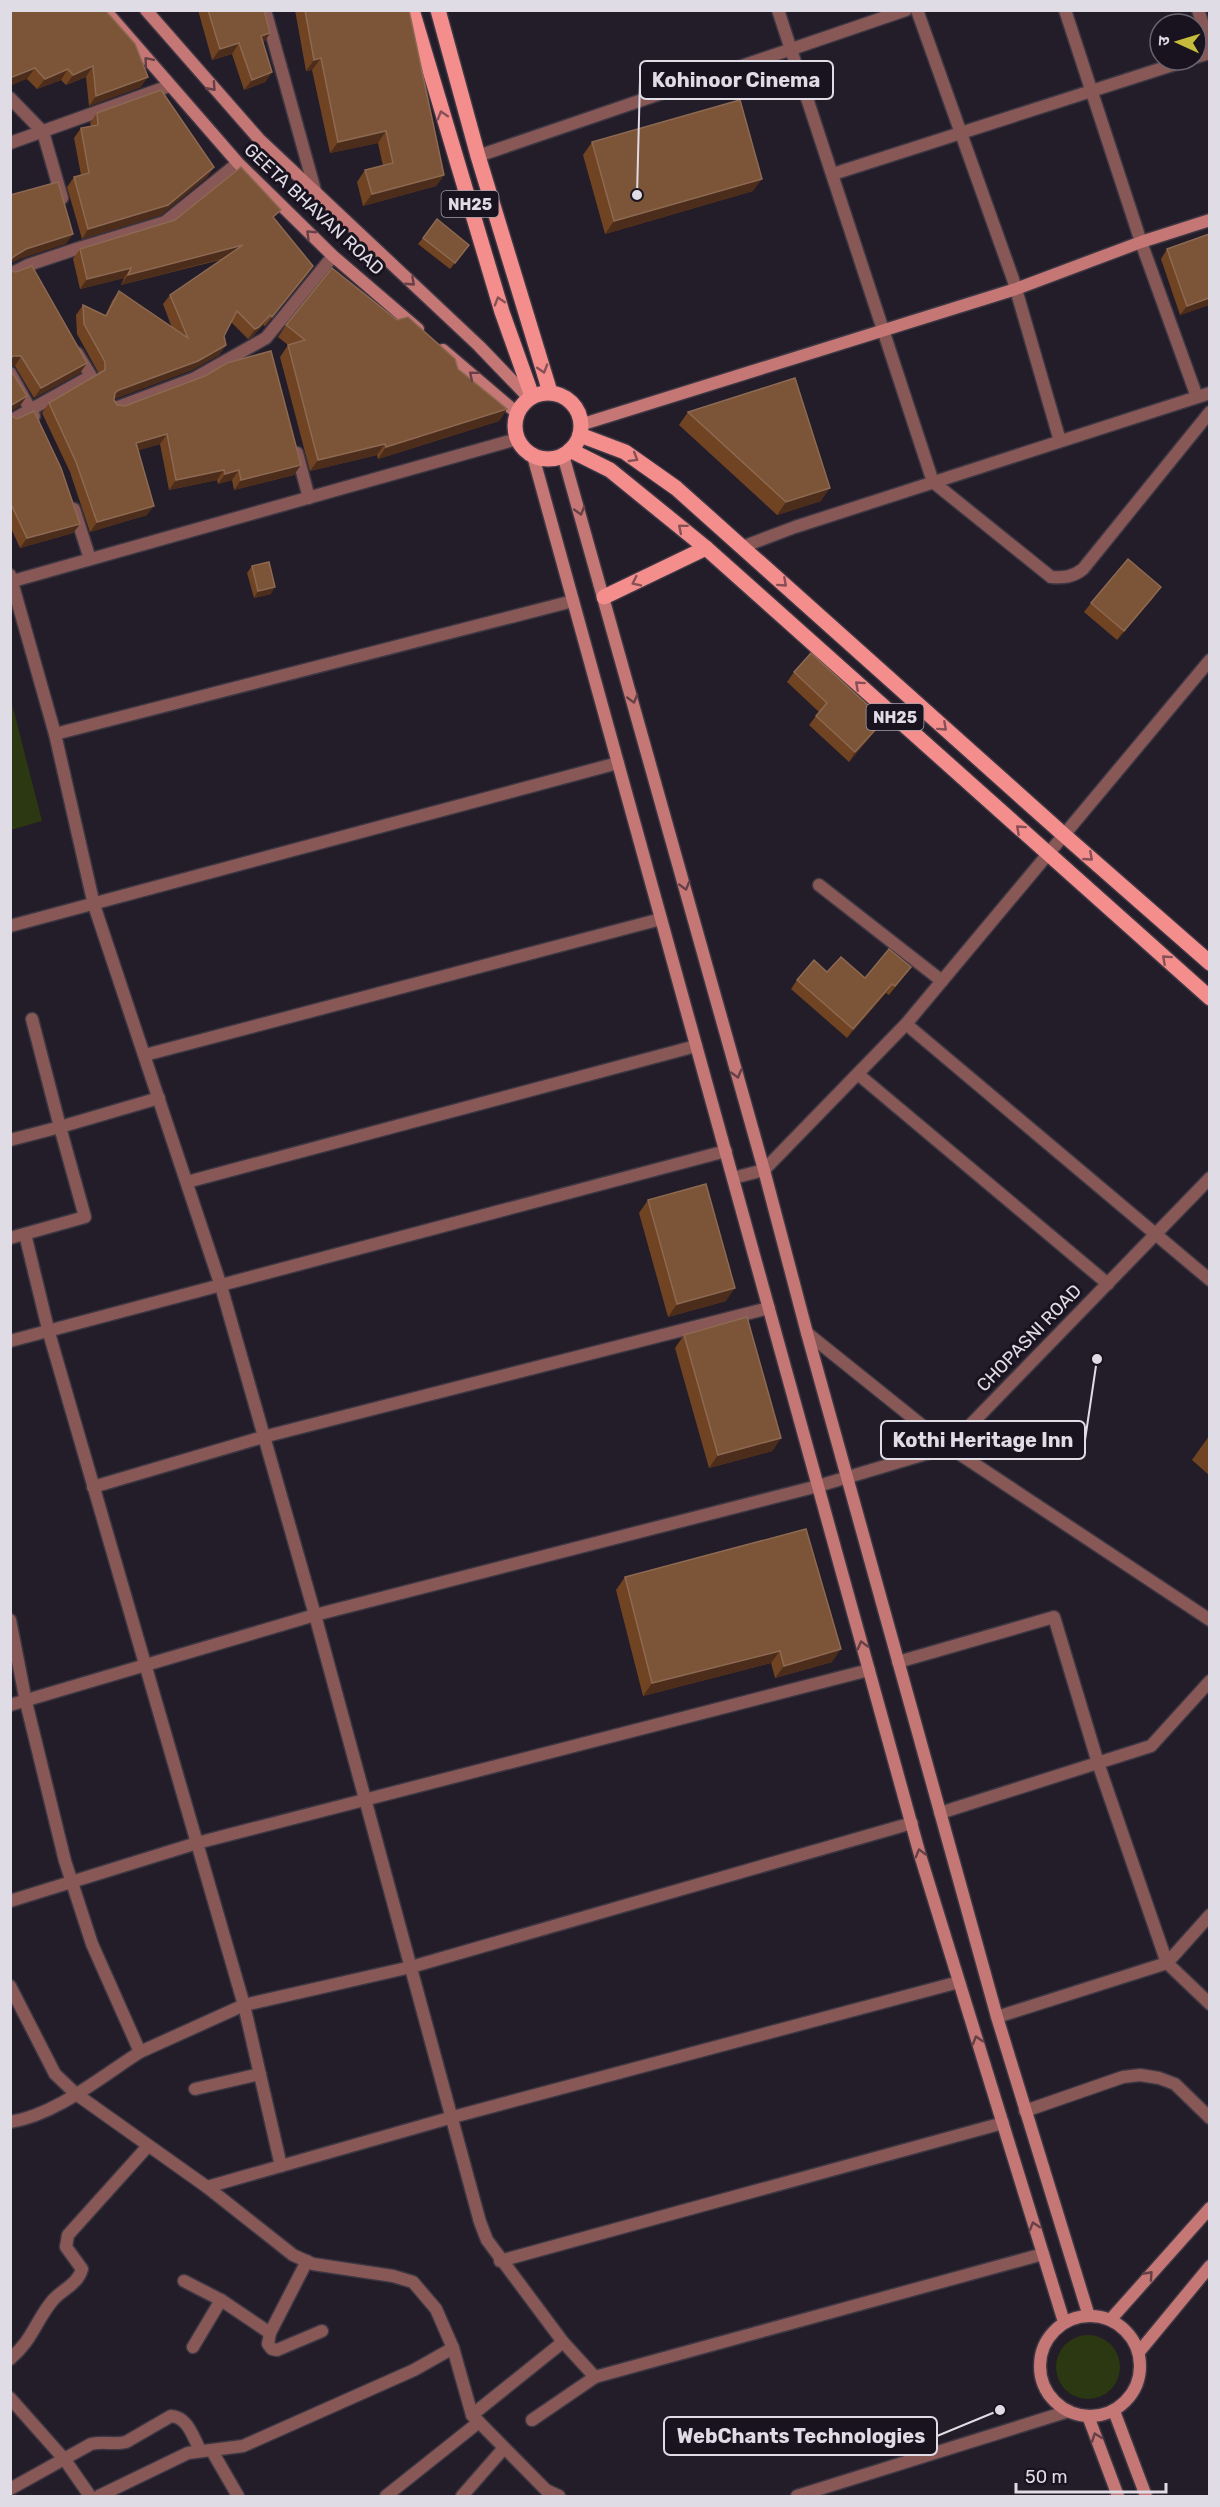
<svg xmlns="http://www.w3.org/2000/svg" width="1220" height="2507" viewBox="0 0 1220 2507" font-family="Rubik,'Noto Sans Devanagari',sans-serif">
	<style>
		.green { fill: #2b3812 }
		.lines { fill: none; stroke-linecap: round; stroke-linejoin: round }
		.street-casing { stroke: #3d3743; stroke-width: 15 }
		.secondary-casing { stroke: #3d3743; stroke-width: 15 }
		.primary-casing { stroke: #3d3743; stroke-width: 18 }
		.street { stroke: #885856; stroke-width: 12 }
		.secondary { stroke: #c47774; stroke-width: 12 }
		.primary { stroke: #f38e8c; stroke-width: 15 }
		.wall { fill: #704322 }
		.shaded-wall { fill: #4c2d1c }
		.building { fill: #7c5437; stroke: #8c6952; stroke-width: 1.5 }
		.oneway { stroke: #664046 }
		.oneway2 { stroke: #865056 }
		.labels { text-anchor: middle; stroke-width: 6; stroke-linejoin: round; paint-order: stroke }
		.shield { fill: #191320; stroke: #a4a0aa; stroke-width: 1.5 }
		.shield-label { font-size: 16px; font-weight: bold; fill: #e0dce5 }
		.street-label { font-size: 18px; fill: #e0dce5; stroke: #191320 }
		.leader { fill: none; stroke: #e0dce5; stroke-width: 2 }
		.callout-dot { fill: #e0dce5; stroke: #191320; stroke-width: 2 }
		.callout { fill: #191320; stroke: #e0dce5; stroke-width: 2 }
		.callout-label { font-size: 20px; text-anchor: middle; font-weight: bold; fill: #e0dce5 }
	</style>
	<rect width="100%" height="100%" fill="#231c29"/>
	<g class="green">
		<path d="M 10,696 L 42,821 L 11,830 L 10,830 Z"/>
		<circle cx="1088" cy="2367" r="32"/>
	</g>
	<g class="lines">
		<g class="street-casing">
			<g id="street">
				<path d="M 265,10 L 316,194"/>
				<path d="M 778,10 L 933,482 L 1051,577 C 1064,578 1073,577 1083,569 L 1210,412"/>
				<path d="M 917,10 L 1013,279 L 1060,441"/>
				<path d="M 1065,10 L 1141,242 L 1197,397"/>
				<path d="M 1198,10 L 1210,45"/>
				<path d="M 1196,57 L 1210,53"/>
				<path d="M 10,98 L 43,132 L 62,198"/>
				<path d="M 10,143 L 169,86"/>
				<path d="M 478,156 L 906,10"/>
				<path d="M 833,174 L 1188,60"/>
				<path d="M 10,274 L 28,265 L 76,249 L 165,222 L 238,163"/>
				<path d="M 10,373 L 34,416"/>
				<path d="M 115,408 L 195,378 L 266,338 L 333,256"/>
				<path d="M 10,421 L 91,376 L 77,353"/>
				<path d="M 297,453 L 309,498"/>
				<path d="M 74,509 L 90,559"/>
				<path d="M 742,547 L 795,527 L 1210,393"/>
				<path d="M 10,575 L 55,734 L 94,905 L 221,1286 L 315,1615 L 480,2222 L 487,2240 L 563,2342 L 595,2377 L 1043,2254"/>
				<path d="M 13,581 L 517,439"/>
				<path d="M 55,734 L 573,601"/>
				<path d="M 819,885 L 942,981"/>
				<path d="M 10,926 L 618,763"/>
				<path d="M 906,1024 L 1210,1280"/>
				<path d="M 145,1055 L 661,919"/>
				<path d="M 859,1075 L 1108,1284"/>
				<path d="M 10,1140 L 60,1127 L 32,1019"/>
				<path d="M 733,1178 L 764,1170 L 906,1024 L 1210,660"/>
				<path d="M 187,1182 L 696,1046"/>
				<path d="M 25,1234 L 49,1333 L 244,2005 L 281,2166"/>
				<path d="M 10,1238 L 85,1217 L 60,1127 L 159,1098"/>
				<path d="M 807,1333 L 949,1447 L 1210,1620"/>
				<path d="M 10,1341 L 726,1151"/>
				<path d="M 93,1487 L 263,1437 L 769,1308"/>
				<path d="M 10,1620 L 26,1702 L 65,1861 L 92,1944 L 140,2052 L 244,2005 L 411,1967 L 912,1823"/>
				<path d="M 898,1662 L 1054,1617 L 1098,1763 L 1167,1963 L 1210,2004"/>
				<path d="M 10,1705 L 315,1615 L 818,1486 L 949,1447 L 1210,1178"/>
				<path d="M 940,1813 L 1151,1746 L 1210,1681"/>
				<path d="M 10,1901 L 197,1843 L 869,1670"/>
				<path d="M 10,1986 L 55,2074 L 76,2094 L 207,2187 L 293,2255 L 313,2264 L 393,2276 L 413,2282 L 436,2309 L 453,2348 L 472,2415 L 546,2490 L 559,2496"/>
				<path d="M 997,2017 L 1167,1963 L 1210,1915"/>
				<path d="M 195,2089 L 260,2074"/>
				<path d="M 1025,2111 L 1123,2077 L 1140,2075 L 1159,2078 L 1175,2084 L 1210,2118"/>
				<path d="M 10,2122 C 56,2115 102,2076 140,2052"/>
				<path d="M 207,2187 L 453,2117 L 959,1982"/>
				<path d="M 307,2261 L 270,2333 L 268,2344 L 272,2349 L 277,2350 L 322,2331"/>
				<path d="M 500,2261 L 1003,2123"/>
				<path d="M 184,2281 L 221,2300"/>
				<path d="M 193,2347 L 221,2300 L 270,2333"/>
				<path d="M 10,2359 C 32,2341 36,2320 53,2300 C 63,2289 78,2284 82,2269 L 66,2247 L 68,2235 L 148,2146"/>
				<path d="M 10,2398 L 65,2460 L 90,2496"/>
				<path d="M 472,2415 L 563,2342"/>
				<path d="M 532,2420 L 595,2377"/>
				<path d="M 212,2451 L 238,2496"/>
				<path d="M 10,2489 L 91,2444 C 103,2441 114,2445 126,2442 L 171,2416 C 188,2417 193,2437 200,2450"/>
				<path d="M 99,2496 L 188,2453 L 243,2446 L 414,2370 L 453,2348"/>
				<path d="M 386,2496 L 479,2422"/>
				<path d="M 462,2496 L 504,2448"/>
				<path d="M 797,2496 L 1069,2411"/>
			</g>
		</g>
		<g class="secondary-casing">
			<g id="secondary">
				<path d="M 105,10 L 238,163 L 333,256 L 418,329"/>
				<path d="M 146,10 L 259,139 L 479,346 L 529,398"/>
				<path d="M 443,350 L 517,413"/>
				<path d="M 580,425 L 1016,289 L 1141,242 L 1210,220"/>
				<path d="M 563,455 L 764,1170 L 807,1333 L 997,2017 L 1088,2313"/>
				<path d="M 533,456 L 920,1855 L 1064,2322"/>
				<circle cx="1090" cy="2366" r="50"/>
				<path d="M 1111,2319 L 1210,2208"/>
				<path d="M 1139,2352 L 1210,2266"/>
				<path d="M 1114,2411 L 1146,2496"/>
				<path d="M 1088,2416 L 1118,2496"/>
			</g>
		</g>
		<g class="primary-casing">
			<g id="primary">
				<path d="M 412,10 L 502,312 L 532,396"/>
				<path d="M 438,10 L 478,156 L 550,392"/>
				<circle cx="548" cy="426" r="33"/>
				<path d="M 580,435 L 625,452 L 676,488 L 1064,835 L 1210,963"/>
				<path d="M 570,450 L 610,470 L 706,548 L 1210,998"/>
				<path d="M 604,597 L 706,548"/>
			</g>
		</g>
		<use href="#street" class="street"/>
		<use href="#secondary" class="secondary"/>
		<use href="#primary" class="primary"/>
	</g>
	<g class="wall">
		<path d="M 10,10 L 141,87 L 89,106 L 86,77 L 66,85 L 61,80 L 37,89 L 27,79 Z"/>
		<path d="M 198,10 L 264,10 L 270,33 L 263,43 L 272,72 L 265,82 L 244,90 L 232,54 L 212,60 Z"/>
		<path d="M 295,10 L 409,10 L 444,175 L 436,186 L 363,206 L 357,182 L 365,170 L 383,166 L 378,143 L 330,153 L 312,70 L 306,71 Z"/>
		<path d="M 97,113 L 214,167 L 207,177 L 161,215 L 82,239 L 67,187 L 74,177 L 81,175 L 74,138 L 81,128 L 91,126 L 90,123 Z"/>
		<path d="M 592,142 L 753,191 L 605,234 L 583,155 Z"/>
		<path d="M 274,219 L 313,266 L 306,276 L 265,326 L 263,325 L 252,337 L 248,339 L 231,322 L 224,336 L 226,345 L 219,355 L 192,370 L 114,399 L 114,400 L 117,405 L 294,475 L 234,490 L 232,480 L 218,484 L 217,480 L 169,490 L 160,444 L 139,450 L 147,515 L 90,532 L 70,472 L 42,413 L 49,403 L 98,374 L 98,372 L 77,334 L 76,315 L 83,305 L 105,316 L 112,301 L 119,291 L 172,328 L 163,304 L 170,295 L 224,259 L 121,285 L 124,278 L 80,289 L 73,259 L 80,249 Z"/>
		<path d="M 1209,234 L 1209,305 L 1180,315 L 1161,259 L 1167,249 Z"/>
		<path d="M 423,238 L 465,251 L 450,269 L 418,244 Z"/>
		<path d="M 10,268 L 87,363 L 80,373 L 34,398 L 15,366 L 10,366 Z"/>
		<path d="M 286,325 L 458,369 L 507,409 L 499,421 L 378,459 L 377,455 L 310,471 L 280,357 L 288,345 L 278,337 Z"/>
		<path d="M 688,412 L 821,501 L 777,515 L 679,425 Z"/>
		<path d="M 10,415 L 80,524 L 73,533 L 20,548 L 10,526 Z"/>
		<path d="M 252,566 L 271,594 L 254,598 L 247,573 Z"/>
		<path d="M 1154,597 L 1117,640 L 1084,612 L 1091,603 Z"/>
		<path d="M 794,672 L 877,729 L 849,762 L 809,725 L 819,712 L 787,682 Z"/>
		<path d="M 904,976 L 889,995 L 886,993 L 847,1038 L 791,989 L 797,980 L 865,978 Z"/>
		<path d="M 648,1200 L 726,1301 L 668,1317 L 639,1213 Z"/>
		<path d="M 684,1335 L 781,1438 L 772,1451 L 709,1468 L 675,1348 Z"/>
		<path d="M 1209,1436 L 1209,1475 L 1192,1460 Z"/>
		<path d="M 625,1577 L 832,1662 L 775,1678 L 771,1663 L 643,1696 L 616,1590 Z"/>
	</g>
	<g class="shaded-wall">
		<path d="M 270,33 L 263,44 L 261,36 Z"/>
		<path d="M 239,43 L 232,54 L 212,60 L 220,49 Z"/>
		<path d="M 321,58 L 312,70 L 306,71 L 314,60 Z"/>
		<path d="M 93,66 L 86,77 L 66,85 L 73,75 Z"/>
		<path d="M 35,68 L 27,79 L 10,86 L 10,78 Z"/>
		<path d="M 68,69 L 61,80 L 37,89 L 45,79 Z"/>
		<path d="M 272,72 L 265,82 L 244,90 L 252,80 Z"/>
		<path d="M 148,77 L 141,87 L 89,106 L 96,96 Z"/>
		<path d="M 386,131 L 378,143 L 330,153 L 338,142 Z"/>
		<path d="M 214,167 L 207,177 L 161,215 L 82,239 L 88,229 Z"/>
		<path d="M 444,175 L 436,186 L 363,206 L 372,194 Z"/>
		<path d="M 762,179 L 753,191 L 605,234 L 614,221 Z"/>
		<path d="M 73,234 L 66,244 L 20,259 L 10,264 L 10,260 L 13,257 L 26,249 Z"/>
		<path d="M 243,245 L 236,255 L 121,285 L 128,275 Z"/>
		<path d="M 313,266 L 306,276 L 265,326 L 272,317 Z"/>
		<path d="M 131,268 L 124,278 L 80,289 L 87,279 Z"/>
		<path d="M 1209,298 L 1209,305 L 1180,315 L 1187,306 Z"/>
		<path d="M 270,315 L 263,325 L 252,337 L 248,339 L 255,329 Z"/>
		<path d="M 226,345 L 219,355 L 192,370 L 112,400 L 115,393 L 119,390 Z"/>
		<path d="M 13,356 L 21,356 L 15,366 L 10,366 L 10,359 Z"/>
		<path d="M 87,363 L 80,373 L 34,398 L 41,388 Z"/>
		<path d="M 27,396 L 20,406 L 10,412 L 10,406 Z"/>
		<path d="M 507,409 L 499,421 L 378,459 L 386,447 Z"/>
		<path d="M 167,434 L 160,444 L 130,453 L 136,443 Z"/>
		<path d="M 385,444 L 377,455 L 310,471 L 318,460 Z"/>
		<path d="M 301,465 L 294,475 L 234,490 L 241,480 Z"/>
		<path d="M 224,470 L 217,480 L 169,490 L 176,480 Z"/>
		<path d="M 239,470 L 232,480 L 218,484 L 225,474 Z"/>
		<path d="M 830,488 L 821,501 L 777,515 L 786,502 Z"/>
		<path d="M 154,506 L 147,515 L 90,532 L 97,522 Z"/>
		<path d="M 80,524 L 73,533 L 20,548 L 27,538 Z"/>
		<path d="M 275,587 L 271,594 L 254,598 L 258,591 Z"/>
		<path d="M 1161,587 L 1154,597 L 1117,640 L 1124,631 Z"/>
		<path d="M 884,720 L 877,729 L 849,762 L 855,752 Z"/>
		<path d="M 892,984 L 886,993 L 847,1038 L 853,1029 Z"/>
		<path d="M 735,1288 L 726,1301 L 668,1317 L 677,1304 Z"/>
		<path d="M 781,1438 L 772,1451 L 709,1468 L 718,1455 Z"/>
		<path d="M 841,1649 L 832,1662 L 775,1678 L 784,1666 Z"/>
		<path d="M 780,1651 L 771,1663 L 643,1696 L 652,1683 Z"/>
	</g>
	<g class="building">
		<path d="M 10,10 L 105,10 L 135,44 L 148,77 L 96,96 L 93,66 L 73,75 L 68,69 L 45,79 L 35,68 L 10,78 Z"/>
		<path d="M 208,10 L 264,10 L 270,33 L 261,36 L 272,72 L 252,80 L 239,43 L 220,49 Z"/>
		<path d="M 305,10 L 409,10 L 444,175 L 372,194 L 365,170 L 393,163 L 386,131 L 338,142 L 321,58 L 314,60 Z"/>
		<path d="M 161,90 L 214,167 L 168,205 L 88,229 L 74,177 L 89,173 L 81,128 L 98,125 L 97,113 Z"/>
		<path d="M 740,100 L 762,179 L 614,221 L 592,142 Z"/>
		<path d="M 241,167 L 281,210 L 273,217 L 313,266 L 272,317 L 270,315 L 259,327 L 255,329 L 237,311 L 224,336 L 226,345 L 198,361 L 119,390 L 115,393 L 114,400 L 117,405 L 125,406 L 205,376 L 227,363 L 271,351 L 301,465 L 241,480 L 239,470 L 225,474 L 224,470 L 176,480 L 167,434 L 136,443 L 154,506 L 97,522 L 76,462 L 49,403 L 105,370 L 105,362 L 84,324 L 83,305 L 106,316 L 119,291 L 188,338 L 170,295 L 243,245 L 128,275 L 131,268 L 87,279 L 80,249 L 175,220 Z"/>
		<path d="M 58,182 L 73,234 L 26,249 L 13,257 L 10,261 L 10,195 Z"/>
		<path d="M 437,219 L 469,245 L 455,263 L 423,238 Z"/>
		<path d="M 1209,234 L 1209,298 L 1187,306 L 1167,249 Z"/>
		<path d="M 32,266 L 87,363 L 41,388 L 21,356 L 13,356 L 10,359 L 10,268 L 12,271 L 16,272 Z"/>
		<path d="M 332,268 L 397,320 L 408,317 L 455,359 L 458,369 L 507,409 L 386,447 L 385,444 L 318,460 L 288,345 L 305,340 L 286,325 Z"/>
		<path d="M 10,369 L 27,396 L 10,406 Z"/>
		<path d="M 795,378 L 830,488 L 786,502 L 688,412 Z"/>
		<path d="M 34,411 L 61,468 L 80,524 L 27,538 L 10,502 L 10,415 L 17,419 Z"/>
		<path d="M 1128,559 L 1161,587 L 1124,631 L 1091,603 Z"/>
		<path d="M 269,562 L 275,587 L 258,591 L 252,566 Z"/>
		<path d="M 811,653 L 884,720 L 855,752 L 816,716 L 827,703 L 794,672 Z"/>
		<path d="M 889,949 L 911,967 L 895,986 L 892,984 L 853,1029 L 797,980 L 814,960 L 827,972 L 841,957 L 865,978 Z"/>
		<path d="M 706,1184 L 735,1288 L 677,1304 L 648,1200 Z"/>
		<path d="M 747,1317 L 781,1438 L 718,1455 L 684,1335 Z"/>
		<path d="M 806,1529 L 841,1649 L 784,1666 L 780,1651 L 652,1683 L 625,1577 Z"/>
	</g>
	<defs><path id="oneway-chevron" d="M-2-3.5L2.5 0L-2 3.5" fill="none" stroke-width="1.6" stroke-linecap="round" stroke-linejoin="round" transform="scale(1.5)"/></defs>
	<g class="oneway">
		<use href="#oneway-chevron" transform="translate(148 61) rotate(-130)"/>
		<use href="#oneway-chevron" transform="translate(212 87) rotate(48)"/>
		<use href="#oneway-chevron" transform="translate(310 234) rotate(-136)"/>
		<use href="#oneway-chevron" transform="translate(411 282) rotate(43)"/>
		<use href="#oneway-chevron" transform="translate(473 375) rotate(-140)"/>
		<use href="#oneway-chevron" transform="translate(580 511) rotate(74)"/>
		<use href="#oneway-chevron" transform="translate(633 699) rotate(74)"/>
		<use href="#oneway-chevron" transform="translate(685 886) rotate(74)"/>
		<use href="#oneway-chevron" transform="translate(737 1074) rotate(74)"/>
		<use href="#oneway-chevron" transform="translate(862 1645) rotate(-105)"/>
		<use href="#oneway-chevron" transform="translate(920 1853) rotate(-106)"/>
		<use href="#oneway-chevron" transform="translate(977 2040) rotate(-107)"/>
		<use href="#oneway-chevron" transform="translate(1034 2226) rotate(-107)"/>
		<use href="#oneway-chevron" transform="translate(1149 2275) rotate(-48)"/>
		<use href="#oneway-chevron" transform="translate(1096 2437) rotate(-110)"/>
	</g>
	<g class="oneway2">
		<use href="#oneway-chevron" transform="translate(442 115) rotate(-107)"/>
		<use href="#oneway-chevron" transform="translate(499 301) rotate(-107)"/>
		<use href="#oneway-chevron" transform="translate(543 369) rotate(73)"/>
		<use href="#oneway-chevron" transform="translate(634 458) rotate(31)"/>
		<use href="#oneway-chevron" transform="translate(682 528) rotate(-140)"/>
		<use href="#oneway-chevron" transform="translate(636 582) rotate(154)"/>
		<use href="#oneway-chevron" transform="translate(783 583) rotate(42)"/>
		<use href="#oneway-chevron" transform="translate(859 685) rotate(-138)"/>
		<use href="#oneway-chevron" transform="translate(943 727) rotate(42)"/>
		<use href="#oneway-chevron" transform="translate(1020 829) rotate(-138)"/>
		<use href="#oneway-chevron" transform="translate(1089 857) rotate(41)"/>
		<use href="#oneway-chevron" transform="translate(1166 959) rotate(-138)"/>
	</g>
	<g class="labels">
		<g class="shield">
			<rect x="441.5" y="191" width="57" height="26" rx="4.5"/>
			<rect x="866.5" y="704" width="57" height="26" rx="4.5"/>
		</g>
		<g class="shield-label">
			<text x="470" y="210">NH25</text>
			<text x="895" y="723">NH25</text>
		</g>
		<g class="street-label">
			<text transform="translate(314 209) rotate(43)" y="6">GEETA BHAVAN ROAD</text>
			<text transform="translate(1029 1338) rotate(-46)" y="6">CHOPASNI ROAD</text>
		</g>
	</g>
	<path class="leader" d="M637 195L640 80M1097 1359L1085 1440M1000 2410L937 2436"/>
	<g class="callout-dot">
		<circle cx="637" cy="195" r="6"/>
		<circle cx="1097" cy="1359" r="6"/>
		<circle cx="1000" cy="2410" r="6"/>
	</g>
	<g class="callout">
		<rect x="640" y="61" width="193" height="38" rx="6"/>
		<rect x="881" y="1421" width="204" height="38" rx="6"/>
		<rect x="664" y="2417" width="273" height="38" rx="6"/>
	</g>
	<g class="callout-label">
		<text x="736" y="87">Kohinoor Cinema</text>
		<text x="983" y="1447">Kothi Heritage Inn</text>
		<text x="801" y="2443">WebChants Technologies</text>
	</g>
	<rect width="1220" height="2507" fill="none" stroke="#e0dce5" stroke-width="24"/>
	<g transform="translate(1178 42) rotate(274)"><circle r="28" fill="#191320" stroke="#69636f" stroke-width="1.5"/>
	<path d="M0-4.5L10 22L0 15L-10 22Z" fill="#c7bb3b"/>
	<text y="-9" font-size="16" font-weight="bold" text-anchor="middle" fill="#e0dce5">उ</text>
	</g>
	<path d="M1016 2483v9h150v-9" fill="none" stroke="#e0dce5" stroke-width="3"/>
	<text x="1025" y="2483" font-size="18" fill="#e0dce5" stroke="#191320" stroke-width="4.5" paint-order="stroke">50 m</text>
</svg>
